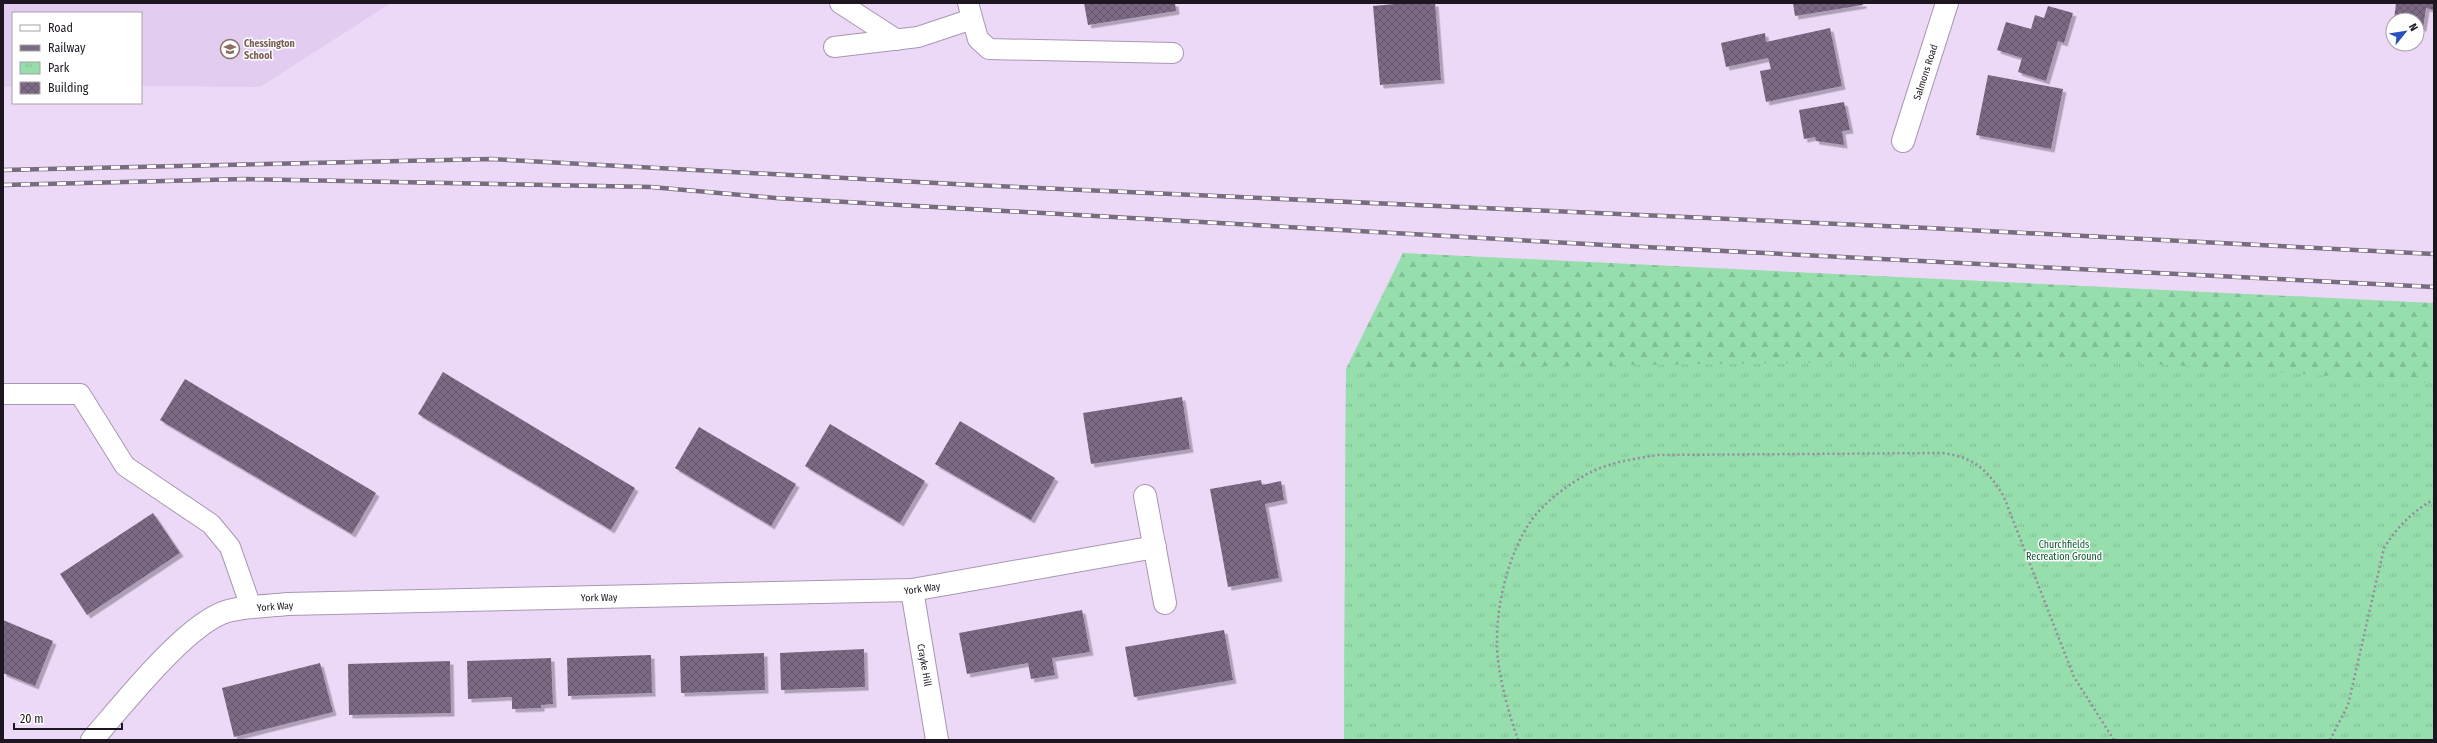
<svg xmlns="http://www.w3.org/2000/svg" width="2437" height="743" viewBox="0 0 2437 743" font-family="'Fira Sans Condensed',sans-serif">
	<style>
		.built { fill: #e2ccf0 }
		.forest { fill: url(#forest-firs) }
		.park { fill: url(#park-tufts) }
		.building { fill: url(#building-cross-hatch); filter: url(#shadow) }
		.lines { fill: none; stroke-linecap: round; stroke-linejoin: round }
		.service-casing { stroke: #a897b3; stroke-width: 22 }
		.minor-casing { stroke: #a897b3; stroke-width: 24 }
		.path { stroke: #97899f; stroke-width: 2.5; stroke-dasharray: 2 3; stroke-linecap: butt }
		.service { stroke: #fff; stroke-width: 20 }
		.minor { stroke: #fff; stroke-width: 22 }
		.rail-casing { stroke: #796c80; stroke-width: 4.5 }
		.rail { stroke: #fff; stroke-width: 3; stroke-dasharray: 9; stroke-linecap: butt }
		.labels { text-anchor: middle; stroke-width: 3; stroke-linejoin: round; paint-order: stroke }
		.education-label { font-size: 10px; font-weight: bold; fill: #785e54; stroke: #fff; text-anchor: start }
		.street-label { font-size: 10px; fill: #1d1621; stroke: #fff }
		.park-label { font-size: 10px; fill: #0c552e; stroke: #fff }
	</style>
	<defs>
		<pattern id="forest-firs" width="22" height="20" patternUnits="userSpaceOnUse"><rect width="22" height="20" fill="#96deac"/><path d="M5 1l3.5 6h-7zM16 11l3.5 6h-7z" fill="#81be94"/></pattern>
		<pattern id="park-tufts" width="24" height="20" patternUnits="userSpaceOnUse"><rect width="24" height="20" fill="#96deac"/><path d="M3 7l-1-3M5 7V3M7 7l1-3M15 17l-1-3M17 17v-4M19 17l1-3" fill="none" stroke="#81be94"/></pattern>
		<pattern id="building-cross-hatch" width="8" height="8" patternUnits="userSpaceOnUse"><rect width="8" height="8" fill="#7c6a84"/><path d="M0 0l8 8M0 8l8-8" fill="none" stroke="#65566c"/></pattern>
		<filter id="shadow"><feDropShadow dx="3.5" dy="3.5" stdDeviation="0" flood-color="#0004"/></filter>
	</defs>
	<rect width="100%" height="100%" fill="#ecd9f7"/>
	<path class="built" d="M 3,3 L 391,3 L 260,87 L 141,86 L 141,13 L 13,13 L 13,87 L 3,87 Z"/>
	<path class="forest" d="M 1403,253 L 2434,303 L 2434,459 L 1344,740 L 1346,369 Z"/>
	<path class="park" d="M 2082,359 L 2434,383 L 2434,740 L 1344,740 L 1346,369 Z"/>
	<g class="building">
		<path d="M 1084,3 L 1175,3 L 1176,11 L 1088,25 Z"/>
		<path d="M 1406,3 L 1435,3 L 1441,80 L 1380,85 L 1373,6 Z"/>
		<path d="M 1793,3 L 1863,3 L 1863,5 L 1795,16 Z"/>
		<path d="M 2396,3 L 2434,3 L 2434,10 L 2426,8 L 2423,28 L 2417,27 L 2417,20 L 2394,20 Z"/>
		<path d="M 2048,6 L 2073,13 L 2064,43 L 2058,41 L 2046,81 L 2018,72 L 2022,58 L 1997,50 L 2006,22 L 2031,29 L 2035,15 L 2044,18 Z"/>
		<path d="M 1830,28 L 1842,86 L 1766,102 L 1760,71 L 1771,69 L 1768,58 L 1726,67 L 1721,43 L 1765,33 L 1766,42 Z"/>
		<path d="M 1988,75 L 2063,89 L 2051,149 L 1976,135 Z"/>
		<path d="M 1844,102 L 1850,130 L 1842,131 L 1844,145 L 1816,141 L 1815,137 L 1804,139 L 1799,110 Z"/>
		<path d="M 443,372 L 635,488 L 611,530 L 418,414 Z"/>
		<path d="M 185,379 L 376,493 L 352,534 L 160,420 Z"/>
		<path d="M 1182,397 L 1190,449 L 1091,464 L 1083,413 Z"/>
		<path d="M 960,421 L 1055,478 L 1031,520 L 935,464 Z"/>
		<path d="M 830,424 L 925,481 L 900,523 L 805,466 Z"/>
		<path d="M 699,427 L 796,484 L 771,526 L 675,468 Z"/>
		<path d="M 1261,480 L 1262,485 L 1281,481 L 1284,500 L 1265,504 L 1279,578 L 1228,587 L 1210,489 Z"/>
		<path d="M 153,513 L 180,553 L 87,615 L 60,574 Z"/>
		<path d="M 1082,610 L 1090,652 L 1052,658 L 1055,675 L 1031,679 L 1028,663 L 967,674 L 959,633 Z"/>
		<path d="M 3,620 L 53,641 L 35,686 L 3,673 Z"/>
		<path d="M 1224,630 L 1233,680 L 1134,697 L 1125,647 Z"/>
		<path d="M 864,649 L 865,687 L 781,690 L 780,653 Z"/>
		<path d="M 764,653 L 765,690 L 681,693 L 680,656 Z"/>
		<path d="M 651,655 L 652,693 L 568,696 L 567,658 Z"/>
		<path d="M 551,658 L 553,704 L 541,705 L 541,708 L 512,709 L 512,697 L 468,699 L 467,661 Z"/>
		<path d="M 450,661 L 451,713 L 349,715 L 348,664 Z"/>
		<path d="M 320,663 L 333,712 L 234,737 L 222,688 Z"/>
	</g>
	<g class="lines">
		<g class="service-casing">
			<g id="service">
				<path d="M 840,3 L 897,40"/>
				<path d="M 968,3 L 978,39 L 989,49 L 1173,53"/>
				<path d="M 834,47 L 918,37 L 972,19"/>
				<path d="M 3,394 L 80,394 L 125,466 L 211,524 L 230,547 L 251,607"/>
			</g>
		</g>
		<g class="minor-casing">
			<g id="minor">
				<path d="M 1903,141 L 1947,3"/>
				<path d="M 1145,496 L 1165,603"/>
				<path d="M 912,590 L 937,740"/>
				<path d="M 92,740 C 121,707 187,622 228,611 C 247,606 269,606 288,604 L 912,590 L 1155,547"/>
			</g>
		</g>
		<g class="path">
			<path d="M 1518,740 C 1509,715 1497,671 1497,645 C 1496,606 1508,554 1531,521 C 1545,501 1569,484 1589,473 C 1610,462 1634,459 1657,455 L 1942,453 C 1974,457 1988,470 2004,497 L 2074,677 L 2114,740"/>
			<path d="M 2330,740 L 2348,705 L 2384,548 C 2398,526 2412,512 2434,499"/>
		</g>
		<use href="#service" class="service"/>
		<use href="#minor" class="minor"/>
		<g class="rail-casing">
			<g id="rail">
				<path d="M 3,170 L 491,159 L 973,185 L 1928,228 L 2434,254"/>
				<path d="M 3,185 L 245,179 L 651,187 L 776,198 L 1605,245 L 2434,287"/>
			</g>
		</g>
		<use href="#rail" class="rail"/>
	</g>
	<defs>
		<g id="school-ring" transform="scale(1)"><circle r="9.5" fill="#fff" stroke="#8d6e63" stroke-width="1.5"/><path d="M0-5L7-2L0 1L-7-2ZM-4 1L0 2.5L4 1V4Q0 6-4 4Z" fill="#8d6e63"/></g>
	</defs>
	<g fill-rule="evenodd">
		<use href="#school-ring" x="230" y="49"/>
	</g>
	<g class="labels">
		<g class="education-label">
			<text x="244" y="47">Chessington<tspan x="244" dy="12">School</tspan></text>
		</g>
		<g class="street-label">
			<text transform="translate(1925 72) rotate(-72)" y="4">Salmons Road</text>
			<text transform="translate(922 588) rotate(-8)" y="4">York Way</text>
			<text transform="translate(599 597) rotate(-1)" y="4">York Way</text>
			<text transform="translate(275 606) rotate(-4)" y="4">York Way</text>
			<text transform="translate(925 665) rotate(80)" y="4">Crayke Hill</text>
		</g>
		<g class="park-label">
			<text x="2064" y="548">Churchfields<tspan x="2064" dy="12">Recreation Ground</tspan></text>
		</g>
	</g>
	<rect width="2437" height="743" fill="none" stroke="#1d1621" stroke-width="8"/>
	<rect x="12" y="12" width="130" height="92" fill="#ffffff" stroke="#a5a2a6"/>
	<rect x="20" y="25" width="20" height="6" fill="#ffffff" stroke="#a5a2a6"/>
	<text x="48" y="32" font-size="12" fill="#1d1621">Road</text>
	<rect x="20" y="45" width="20" height="6" fill="#796c80" stroke="#a5a2a6"/>
	<text x="48" y="52" font-size="12" fill="#1d1621">Railway</text>
	<rect x="20" y="62" width="20" height="12" fill="url(#park-tufts)" stroke="#a5a2a6"/>
	<text x="48" y="72" font-size="12" fill="#1d1621">Park</text>
	<rect x="20" y="82" width="20" height="12" fill="url(#building-cross-hatch)" stroke="#a5a2a6"/>
	<text x="48" y="92" font-size="12" fill="#1d1621">Building</text>
	<g transform="translate(2405 32) rotate(60)"><circle r="19" fill="#ffffff" stroke="#a5a2a6"/>
	<path d="M0-3L7 15L0 10L-7 15Z" fill="#2a50bf"/>
	<text y="-6" font-size="11" font-weight="bold" text-anchor="middle" fill="#1d1621">N</text>
	</g>
	<path d="M14 723v6h108v-6" fill="none" stroke="#1d1621" stroke-width="2"/>
	<text x="20" y="723" font-size="12" fill="#1d1621" stroke="#ffffff" stroke-width="3" paint-order="stroke">20 m</text>
</svg>
